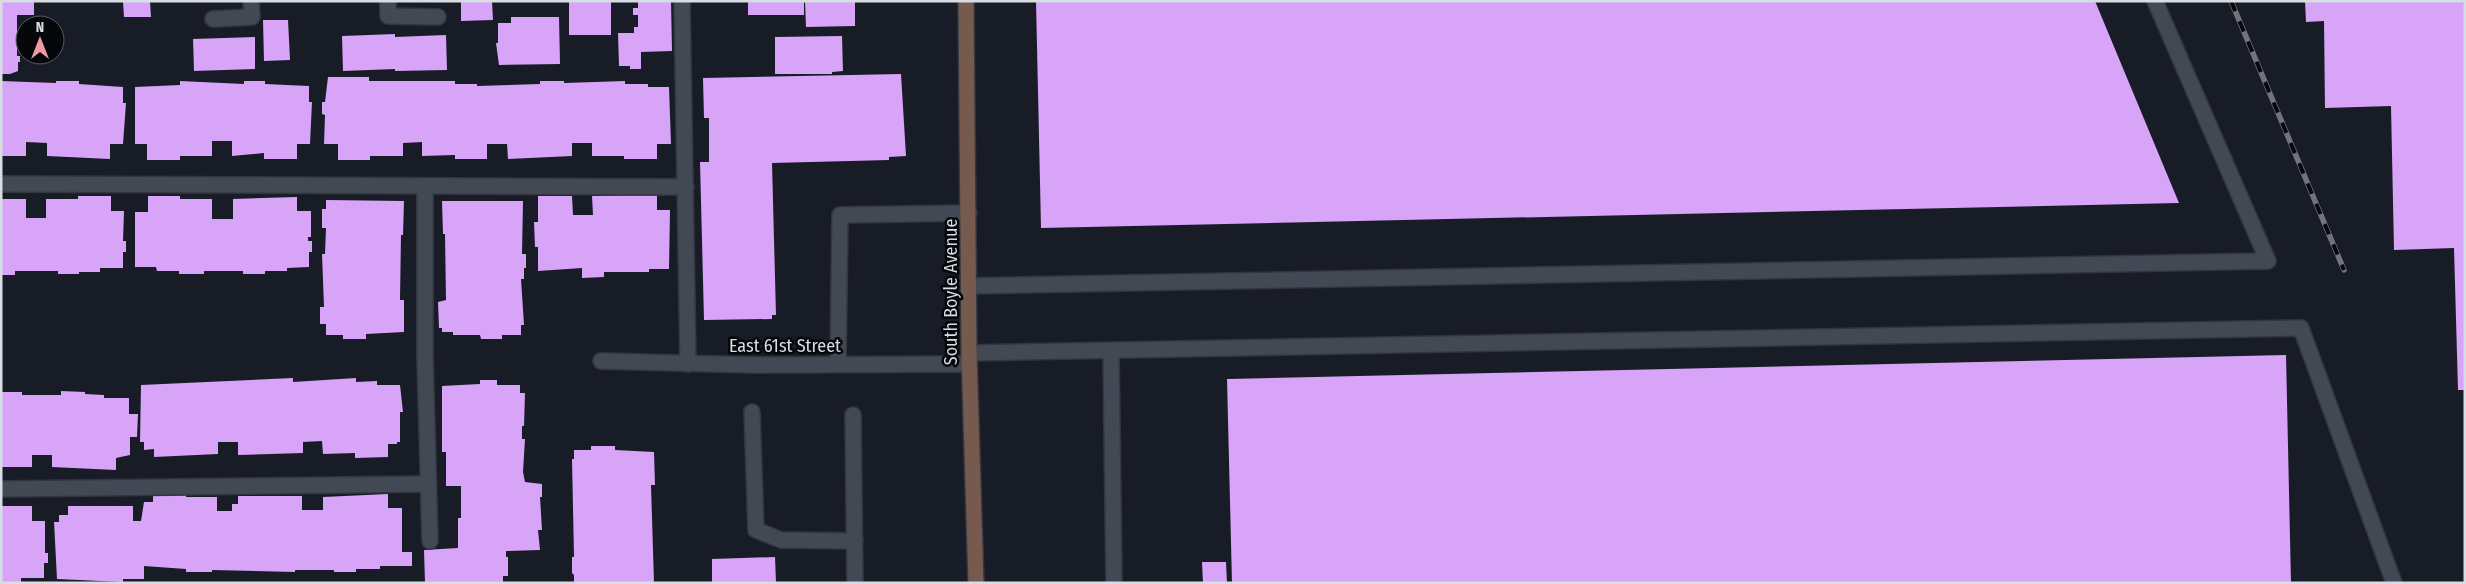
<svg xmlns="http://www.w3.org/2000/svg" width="2466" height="584" viewBox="0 0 2466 584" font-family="'Fira Sans Condensed',sans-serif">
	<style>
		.building { fill: #d7a4f7 }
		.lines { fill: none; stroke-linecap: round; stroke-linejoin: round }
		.lane-casing { stroke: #33363e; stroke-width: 18 }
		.street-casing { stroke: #33363e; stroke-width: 18 }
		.secondary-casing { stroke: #33363e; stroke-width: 18 }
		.lane { stroke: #424854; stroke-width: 15 }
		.street { stroke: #424854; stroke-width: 15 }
		.secondary { stroke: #765a4e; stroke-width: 15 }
		.rail-casing { stroke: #70747d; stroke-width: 5.5 }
		.rail { stroke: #05070b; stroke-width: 4; stroke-dasharray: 11; stroke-linecap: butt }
		.labels { text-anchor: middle; stroke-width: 5; stroke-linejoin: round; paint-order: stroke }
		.street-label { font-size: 18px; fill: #d8dce3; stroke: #05070b }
	</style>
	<rect width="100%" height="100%" fill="#181c27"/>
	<g class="building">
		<path d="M 1,1 L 34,1 L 34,15 L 17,15 L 17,56 L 20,56 L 20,62 L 18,62 L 18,71 L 10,74 L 1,74 Z"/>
		<path d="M 123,1 L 150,1 L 151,17 L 124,17 Z"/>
		<path d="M 461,1 L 492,1 L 493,20 L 461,21 Z"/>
		<rect x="569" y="1" width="42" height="34"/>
		<path d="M 638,1 L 671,1 L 672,51 L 641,52 L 641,69 L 630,69 L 630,66 L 619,66 L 618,33 L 634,33 L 634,27 L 638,27 L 638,15 L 633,15 L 633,8 L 638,8 Z"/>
		<rect x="748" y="1" width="56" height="14"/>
		<path d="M 805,1 L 855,1 L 855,26 L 806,27 Z"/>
		<path d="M 1036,1 L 2095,1 L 2179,203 L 1041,228 Z"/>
		<path d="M 2305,1 L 2465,1 L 2465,390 L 2458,390 L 2454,248 L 2394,250 L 2391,106 L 2325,108 L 2324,21 L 2306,22 Z"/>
		<path d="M 511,17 L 559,17 L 560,64 L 499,65 L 496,43 L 498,43 L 498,23 L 511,23 Z"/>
		<path d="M 263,20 L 288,20 L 290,60 L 264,61 Z"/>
		<path d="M 395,34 L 395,37 L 446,35 L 447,70 L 395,71 L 395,69 L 343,71 L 342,36 Z"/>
		<path d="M 842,36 L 843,71 L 832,72 L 832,74 L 775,74 L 775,37 Z"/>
		<path d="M 255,37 L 255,69 L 194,71 L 193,39 Z"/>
		<path d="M 901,74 L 906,156 L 889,157 L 889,160 L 772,163 L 776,315 L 772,315 L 772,319 L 704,320 L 700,162 L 709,162 L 709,118 L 704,118 L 703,78 Z"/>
		<path d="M 328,77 L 369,77 L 369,81 L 455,81 L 455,84 L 477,84 L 477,86 L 540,84 L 540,81 L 564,81 L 564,83 L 625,81 L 625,84 L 648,84 L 648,87 L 669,87 L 671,144 L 657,144 L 657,159 L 624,159 L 624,156 L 592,156 L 592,143 L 572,143 L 572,156 L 508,159 L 507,144 L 487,144 L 487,159 L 455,159 L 455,155 L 422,156 L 422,142 L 403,143 L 403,156 L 370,156 L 370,160 L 338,160 L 338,144 L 324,144 L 325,115 L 322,114 L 322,102 L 325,102 Z"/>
		<path d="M 1,81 L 56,83 L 56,81 L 79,81 L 79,84 L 123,87 L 123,103 L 126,103 L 123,144 L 110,144 L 110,159 L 47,156 L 47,143 L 26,142 L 26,156 L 1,156 Z"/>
		<path d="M 180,81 L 244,84 L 244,81 L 265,81 L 265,84 L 309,86 L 309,102 L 312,102 L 310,144 L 297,144 L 297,159 L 264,159 L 264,153 L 232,156 L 232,141 L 212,141 L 212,156 L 180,156 L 180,160 L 147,160 L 147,144 L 135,144 L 135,87 L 180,85 Z"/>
		<path d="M 657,195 L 657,210 L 670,210 L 669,269 L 649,269 L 649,272 L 604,272 L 604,277 L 582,278 L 582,268 L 538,271 L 538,247 L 535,247 L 534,222 L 538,222 L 538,196 L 572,196 L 573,215 L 593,215 L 592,196 Z"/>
		<path d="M 78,196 L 111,196 L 111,211 L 124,211 L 123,241 L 126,241 L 126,252 L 123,252 L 123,268 L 100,268 L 100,272 L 79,272 L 79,274 L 58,274 L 58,271 L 15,271 L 15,275 L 1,275 L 1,199 L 26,199 L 26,218 L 46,218 L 46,199 L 78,199 Z"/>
		<path d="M 148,196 L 180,196 L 180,199 L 212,199 L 212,219 L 233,219 L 233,199 L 297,197 L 297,211 L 311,211 L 311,237 L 308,237 L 308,241 L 312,241 L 312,252 L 309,252 L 309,267 L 287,268 L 287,271 L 265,271 L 265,274 L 243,274 L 243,271 L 204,271 L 204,274 L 179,274 L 179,271 L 157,271 L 156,267 L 135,267 L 135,212 L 148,212 Z"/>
		<path d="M 326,200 L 404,201 L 403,235 L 401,235 L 400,300 L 404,300 L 404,332 L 366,334 L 366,339 L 343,339 L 343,335 L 326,335 L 326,324 L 320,324 L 320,307 L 324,307 L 322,254 L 325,254 L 326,228 L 322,228 L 322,209 L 326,209 Z"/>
		<path d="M 442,201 L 523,201 L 522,254 L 526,254 L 526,268 L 524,268 L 524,279 L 521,279 L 524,325 L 521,325 L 521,335 L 502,335 L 502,339 L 481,339 L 480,335 L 453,335 L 453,332 L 442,332 L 442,328 L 439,328 L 438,302 L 446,300 L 445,234 L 443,234 Z"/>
		<path d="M 2286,355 L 2291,583 L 1232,583 L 1227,379 Z"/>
		<path d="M 293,378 L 293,382 L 356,378 L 356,382 L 377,381 L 377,385 L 400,385 L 403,412 L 400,412 L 400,442 L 397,442 L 397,444 L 388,444 L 388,457 L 355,458 L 355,453 L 323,454 L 322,441 L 303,442 L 303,453 L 238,455 L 238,442 L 218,442 L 218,454 L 154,457 L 154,449 L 144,450 L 144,442 L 140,442 L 141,385 Z"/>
		<path d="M 480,380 L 497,380 L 497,385 L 520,385 L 520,393 L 525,393 L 524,426 L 522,426 L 522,439 L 525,439 L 523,472 L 525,482 L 542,484 L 542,497 L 540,497 L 542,530 L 538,530 L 540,550 L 506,551 L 506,557 L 508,557 L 508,576 L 503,576 L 503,583 L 425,583 L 424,550 L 458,548 L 458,518 L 461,518 L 461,486 L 446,486 L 446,452 L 442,452 L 442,386 L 480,384 Z"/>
		<path d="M 61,391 L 85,392 L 85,394 L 104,395 L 104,398 L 129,398 L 129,414 L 138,414 L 137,437 L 130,437 L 130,455 L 116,458 L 116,470 L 52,467 L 52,455 L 32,455 L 32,467 L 1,467 L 1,392 L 22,392 L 22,395 L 61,395 Z"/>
		<path d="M 591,446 L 615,446 L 615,450 L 654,452 L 655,485 L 651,485 L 654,583 L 574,583 L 574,575 L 572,573 L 572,557 L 574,557 L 572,459 L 574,459 L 574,450 L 591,450 Z"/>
		<path d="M 153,493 L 186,493 L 186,497 L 217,497 L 217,511 L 232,511 L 232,504 L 238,504 L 238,496 L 302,496 L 302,510 L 323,510 L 323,497 L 388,494 L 388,508 L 402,508 L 402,552 L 412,552 L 412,566 L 380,566 L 380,569 L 356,569 L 356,572 L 334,572 L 334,570 L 295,570 L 295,572 L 212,570 L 212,572 L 186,572 L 186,569 L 144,566 L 144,579 L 123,579 L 123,582 L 57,579 L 54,522 L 59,522 L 59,515 L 68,515 L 68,506 L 133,506 L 133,521 L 141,521 L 144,502 L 153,502 Z"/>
		<path d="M 1,506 L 32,506 L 32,521 L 45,521 L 45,553 L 48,553 L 48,563 L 44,563 L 44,578 L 21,578 L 21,582 L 1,582 Z"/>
		<path d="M 775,557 L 776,583 L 712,583 L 712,559 Z"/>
		<path d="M 1202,562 L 1226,562 L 1227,583 L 1203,583 Z"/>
	</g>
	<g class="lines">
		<g class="lane-casing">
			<g id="lane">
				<path d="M 388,1 L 388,16 L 438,17"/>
				<path d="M 682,1 L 688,364"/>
				<path d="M 213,19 L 252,17 L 251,1"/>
				<path d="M 1,184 L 686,187"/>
				<path d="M 425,186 L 425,358 L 430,541"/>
				<path d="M 969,286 L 2268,261 L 2155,1"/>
				<path d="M 1111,351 L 1114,583"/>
				<path d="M 969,353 L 2301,328 L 2394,583"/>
				<path d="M 838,364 L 840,215 L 969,213"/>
				<path d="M 752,412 L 756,530 L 781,540 L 855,541"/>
				<path d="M 853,415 L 855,583"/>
				<path d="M 1,489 L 428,484"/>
			</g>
		</g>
		<g class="street-casing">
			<path id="street" d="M 601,361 L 754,365 L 969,364"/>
		</g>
		<g class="secondary-casing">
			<path id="secondary" d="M 966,1 L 969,353 L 976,583"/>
		</g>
		<use href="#lane" class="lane"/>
		<use href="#street" class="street"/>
		<use href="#secondary" class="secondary"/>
		<g class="rail-casing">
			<path id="rail" d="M 2231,1 L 2344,270"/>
		</g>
		<use href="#rail" class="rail"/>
	</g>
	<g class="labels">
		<g class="street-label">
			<text transform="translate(951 292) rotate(-90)" y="6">South Boyle Avenue</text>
			<text x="785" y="352">East 61st Street</text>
		</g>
	</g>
	<rect width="2466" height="584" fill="none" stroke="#d8dce3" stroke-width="5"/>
	<g transform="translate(40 40)"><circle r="24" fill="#05070b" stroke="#595c61"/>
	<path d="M0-4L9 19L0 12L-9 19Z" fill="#f39aa7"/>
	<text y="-8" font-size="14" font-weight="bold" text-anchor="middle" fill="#d8dce3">N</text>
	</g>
</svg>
